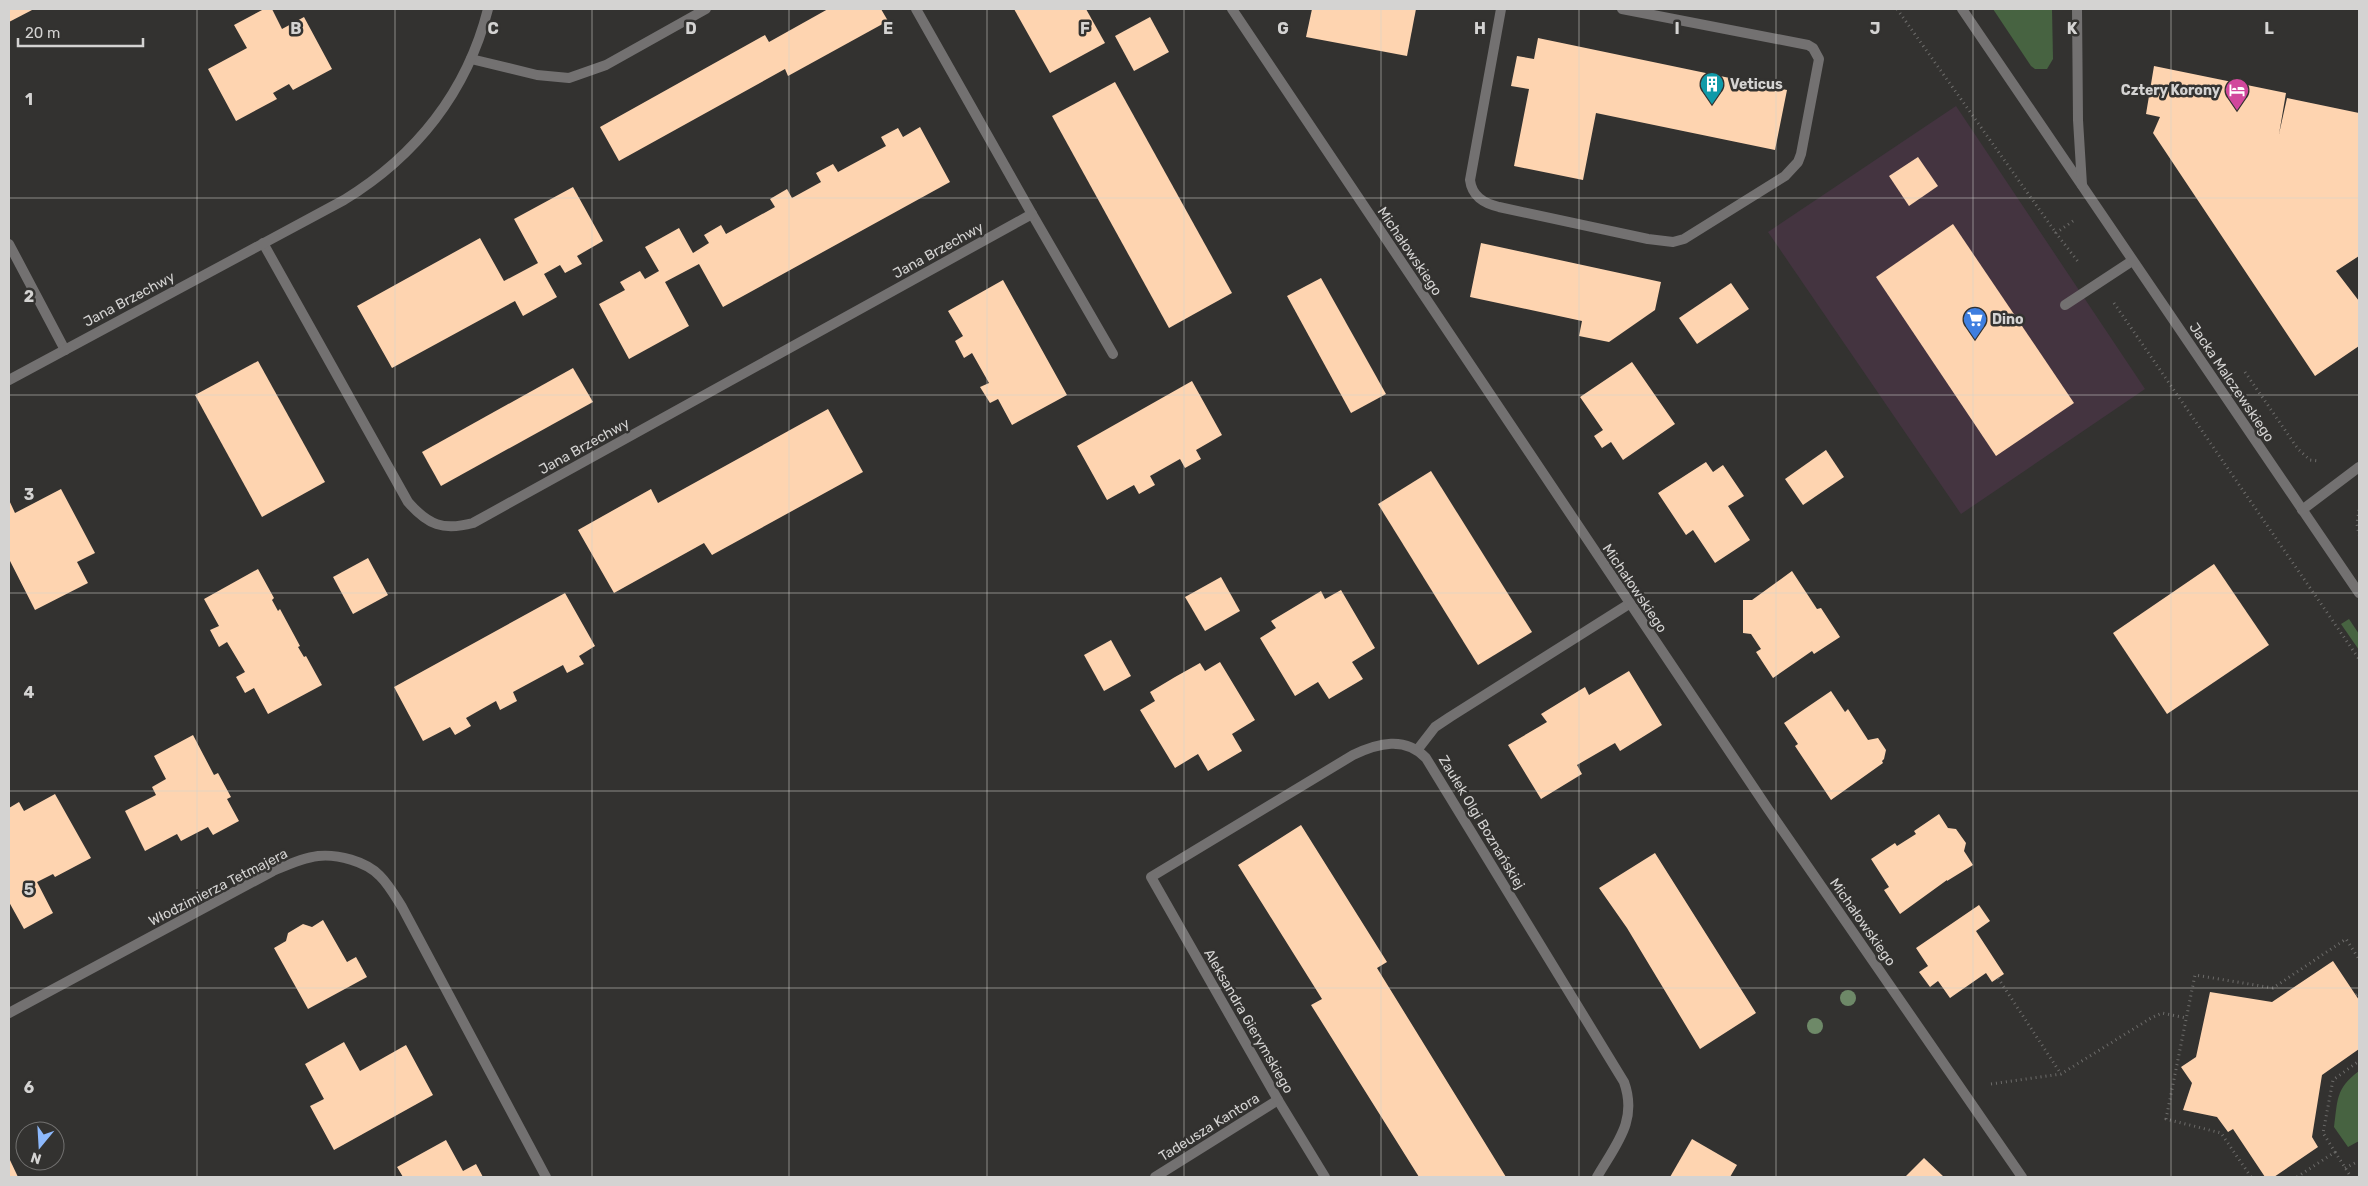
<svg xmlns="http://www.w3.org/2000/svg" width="2368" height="1186" viewBox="0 0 2368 1186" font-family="Rubik,sans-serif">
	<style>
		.commercial { fill: #443440 }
		.green { fill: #476341 }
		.building { fill: #fed4b0 }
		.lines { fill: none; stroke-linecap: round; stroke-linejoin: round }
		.path { stroke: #6d6c6a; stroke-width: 3; stroke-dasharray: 1 4; stroke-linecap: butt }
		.lane { stroke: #737171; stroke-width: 10 }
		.street { stroke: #737171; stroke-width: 10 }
		.tree { fill: #6e8968 }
		.grid { fill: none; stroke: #d4d3d2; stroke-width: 1; stroke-opacity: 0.55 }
		.labels { text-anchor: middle; stroke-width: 5; stroke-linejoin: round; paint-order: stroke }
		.poi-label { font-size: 14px; font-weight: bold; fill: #d4d3d2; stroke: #333230; text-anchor: start }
		.street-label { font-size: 14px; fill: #d4d3d2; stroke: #333230 }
		.grid-label { font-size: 16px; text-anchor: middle; font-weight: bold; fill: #d4d3d2; stroke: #333230; stroke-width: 5; stroke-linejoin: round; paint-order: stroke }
	</style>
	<rect width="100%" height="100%" fill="#333230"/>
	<path class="commercial" d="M 1956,106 L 2145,389 L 1961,514 L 1768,232 Z"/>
	<g class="green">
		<path d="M 1993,9 L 2052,9 L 2053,59 L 2047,69 L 2035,69 L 2031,66 Z"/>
		<path d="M 2349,619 L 2359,634 L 2359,650 L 2341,624 Z"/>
		<path d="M 2359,1071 L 2359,1141 L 2348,1147 L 2334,1127 C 2338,1100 2335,1089 2359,1071 Z"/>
	</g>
	<g class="building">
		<path d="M 9,9 L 34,9 L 9,22 Z"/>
		<path d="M 264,9 L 272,9 L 282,29 L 304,17 L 332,69 L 293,90 L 289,84 L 273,93 L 277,99 L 236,121 L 208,69 L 247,48 L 234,25 Z"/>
		<path d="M 828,9 L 881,9 L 888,21 L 788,76 L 785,69 L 619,161 L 600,127 L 765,35 L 769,42 Z"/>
		<path d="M 1014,9 L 1086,9 L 1105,43 L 1050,73 Z"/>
		<path d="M 1312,9 L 1416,9 L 1407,56 L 1306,37 Z"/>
		<path d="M 1150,17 L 1169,52 L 1134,71 L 1115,36 Z"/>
		<path d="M 1538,38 L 1787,90 L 1775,150 L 1596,113 L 1583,180 L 1514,166 L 1529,89 L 1511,86 L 1517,56 L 1534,59 Z"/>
		<path d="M 2154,66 L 2286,93 L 2279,134 L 2287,98 L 2359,113 L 2359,256 L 2336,271 L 2359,301 L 2359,346 L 2315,376 L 2153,133 L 2160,117 L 2146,114 Z"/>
		<path d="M 1115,82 L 1232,293 L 1169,328 L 1052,116 Z"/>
		<path d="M 920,127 L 950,182 L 723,307 L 699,264 L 665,282 L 689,326 L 629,359 L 599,304 L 625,290 L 620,282 L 640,271 L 645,279 L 659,271 L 645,247 L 679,228 L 693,253 L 709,243 L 704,235 L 721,225 L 726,234 L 775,207 L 770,199 L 787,189 L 792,198 L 821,182 L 816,173 L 833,164 L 838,172 L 886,146 L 881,137 L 898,128 L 903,137 Z"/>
		<path d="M 1918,157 L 1938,186 L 1909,206 L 1889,176 Z"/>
		<path d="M 573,187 L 603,241 L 577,256 L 582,264 L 565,273 L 560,265 L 544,274 L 557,297 L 523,316 L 515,301 L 392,368 L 357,306 L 480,238 L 504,281 L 538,263 L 514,219 Z"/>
		<path d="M 1953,224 L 2074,403 L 1996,456 L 1876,277 Z"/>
		<path d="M 1481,243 L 1661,282 L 1655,310 L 1609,342 L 1579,336 L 1582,321 L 1470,297 Z"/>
		<path d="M 1321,278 L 1386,394 L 1351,413 L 1287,296 Z"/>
		<path d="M 1003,280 L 1067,395 L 1012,425 L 998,399 L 990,403 L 980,387 L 989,383 L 972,353 L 964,358 L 955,341 L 963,336 L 948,311 Z"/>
		<path d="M 1731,283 L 1749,309 L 1697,344 L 1679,318 Z"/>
		<path d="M 258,361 L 325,482 L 262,517 L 195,395 Z"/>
		<path d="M 1632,362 L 1675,424 L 1623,460 L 1611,442 L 1602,448 L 1594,436 L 1603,430 L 1580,397 Z"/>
		<path d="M 573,368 L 593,402 L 441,486 L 422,452 Z"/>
		<path d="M 1192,381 L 1222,435 L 1196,450 L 1201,459 L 1185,468 L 1180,459 L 1150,476 L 1155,485 L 1139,494 L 1134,485 L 1107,500 L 1077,446 Z"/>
		<path d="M 828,409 L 863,472 L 712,555 L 704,543 L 614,593 L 578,530 L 651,489 L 658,503 Z"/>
		<path d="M 1826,450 L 1844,477 L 1803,505 L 1785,479 Z"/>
		<path d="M 1706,462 L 1713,472 L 1723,465 L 1744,496 L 1728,506 L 1750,540 L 1715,563 L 1693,530 L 1686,535 L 1658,493 Z"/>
		<path d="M 1431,471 L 1532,632 L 1478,665 L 1378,504 Z"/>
		<path d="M 61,489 L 95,553 L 77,562 L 88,583 L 35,610 L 9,559 L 9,500 L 15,513 Z"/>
		<path d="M 368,558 L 388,595 L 353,614 L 333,577 Z"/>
		<path d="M 2214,564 L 2269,645 L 2167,714 L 2113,633 Z"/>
		<path d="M 258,569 L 274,598 L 272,600 L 278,611 L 280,609 L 300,646 L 298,647 L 304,657 L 306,656 L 322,685 L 268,714 L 254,688 L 245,693 L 236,677 L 245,672 L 227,642 L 219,647 L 210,630 L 219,626 L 204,599 Z"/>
		<path d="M 1792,571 L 1817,609 L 1821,608 L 1840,637 L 1814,654 L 1812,651 L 1773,678 L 1756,652 L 1761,649 L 1751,634 L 1743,633 L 1743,600 L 1752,600 Z"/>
		<path d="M 1221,577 L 1240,611 L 1205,631 L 1185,597 Z"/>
		<path d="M 1341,590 L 1375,648 L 1352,662 L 1363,679 L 1329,699 L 1318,682 L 1295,696 L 1260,638 L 1276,628 L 1271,621 L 1321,591 L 1325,599 Z"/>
		<path d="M 565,593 L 595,646 L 579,656 L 584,664 L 567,673 L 563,665 L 513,692 L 517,701 L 500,710 L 496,701 L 466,718 L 471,726 L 455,735 L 450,727 L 423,741 L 394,687 Z"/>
		<path d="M 1111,640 L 1131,676 L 1104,691 L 1084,655 Z"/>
		<path d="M 1220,662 L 1255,720 L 1232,734 L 1242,751 L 1208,771 L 1198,754 L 1175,768 L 1140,710 L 1155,701 L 1150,692 L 1175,677 L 1200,663 L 1205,671 Z"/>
		<path d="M 1629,671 L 1662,725 L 1620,751 L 1615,743 L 1577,765 L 1582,774 L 1541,799 L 1508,745 L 1547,722 L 1541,714 L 1585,687 L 1589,695 Z"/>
		<path d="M 1831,691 L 1845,712 L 1848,709 L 1868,740 L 1878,738 L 1886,750 L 1884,759 L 1882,761 L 1883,763 L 1831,800 L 1795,746 L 1798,744 L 1784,723 Z"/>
		<path d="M 193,735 L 214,775 L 218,773 L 231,797 L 227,799 L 239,821 L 213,835 L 208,827 L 181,841 L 177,834 L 145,851 L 125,811 L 156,795 L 152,787 L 166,779 L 154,756 Z"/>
		<path d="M 55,794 L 91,858 L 55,877 L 53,874 L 37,882 L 53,913 L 24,929 L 9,902 L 9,808 L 19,802 L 24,811 Z"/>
		<path d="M 1939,814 L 1948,828 L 1956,829 L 1966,843 L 1964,851 L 1973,865 L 1947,881 L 1947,880 L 1900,914 L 1884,890 L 1889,887 L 1871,859 L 1895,843 L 1897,846 L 1916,834 L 1914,831 Z"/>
		<path d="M 1301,825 L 1387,962 L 1377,968 L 1506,1177 L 1419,1177 L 1311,1005 L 1322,999 L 1238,865 Z"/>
		<path d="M 1655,853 L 1756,1013 L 1700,1049 L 1627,928 L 1599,888 Z"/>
		<path d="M 1979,905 L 1990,921 L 1976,931 L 2004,974 L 1992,982 L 1986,973 L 1950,998 L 1938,981 L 1930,987 L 1919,972 L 1928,966 L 1916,948 Z"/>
		<path d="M 323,920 L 347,962 L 356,957 L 367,977 L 308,1009 L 274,948 L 286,941 L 288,933 L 303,924 L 312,927 Z"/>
		<path d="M 2333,961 L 2359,1000 L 2359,1049 L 2322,1075 L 2312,1137 L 2318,1147 L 2274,1177 L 2265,1177 L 2233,1129 L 2228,1132 L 2217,1117 L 2183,1110 L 2192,1083 L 2181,1067 L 2196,1057 L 2210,992 L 2272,1002 Z"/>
		<path d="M 344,1042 L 360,1071 L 406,1045 L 433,1095 L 334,1150 L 310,1106 L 324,1099 L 305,1064 Z"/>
		<path d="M 1692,1139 L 1737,1165 L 1730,1177 L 1670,1177 Z"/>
		<path d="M 446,1140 L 463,1171 L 476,1164 L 483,1177 L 403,1177 L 397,1167 Z"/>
		<path d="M 9,1158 L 18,1177 L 9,1177 Z"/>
		<path d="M 1924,1158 L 1944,1177 L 1905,1177 Z"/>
	</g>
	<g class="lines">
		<g class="path">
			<path d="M 1897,9 L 2056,233"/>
			<path d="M 2073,221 L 2056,233 L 2079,263"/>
			<path d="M 2114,303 L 2359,659"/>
			<path d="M 2245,372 L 2298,449 L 2310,460 L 2319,461"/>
			<path d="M 2359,510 L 2357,524 L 2359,535"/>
			<path d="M 1998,978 L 2061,1074"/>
			<path d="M 2356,995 L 2359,993"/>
			<path d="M 1991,1084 L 2061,1074 L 2151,1018 L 2162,1013 L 2186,1018"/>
			<path d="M 2335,1152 L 2351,1177"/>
			<path d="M 2345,1168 L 2357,1162"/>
			<path d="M 2251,1177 L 2221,1133 L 2166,1119 L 2195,975 L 2273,988 L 2346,939 L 2359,959"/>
			<path d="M 2297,1177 L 2335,1152 L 2323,1133 L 2333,1080 L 2359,1061"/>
		</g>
		<g class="lane">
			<path d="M 1501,9 L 1470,180 C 1472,196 1483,203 1499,207 L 1648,239 L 1673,242 L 1684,239 L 1785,176 L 1798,162 L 1801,154 L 1819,59 L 1813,48 L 1808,45 L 1622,9"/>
			<path d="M 2065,305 L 2132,261"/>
			<path d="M 1418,749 L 1435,727 L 1450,717 L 1629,604"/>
		</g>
		<g class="street">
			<path d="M 1232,9 L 1768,809 L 2022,1177"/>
			<path d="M 1962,9 L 2359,593"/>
			<path d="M 2077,9 L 2078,120 L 2082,185"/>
			<path d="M 471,59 L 537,75 L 569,78 L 606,65 L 706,9"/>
			<path d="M 1032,214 L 1113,354"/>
			<path d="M 263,243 L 408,502 C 428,525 443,531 473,523 L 1032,214 L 916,9"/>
			<path d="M 9,244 L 65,350"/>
			<path d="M 9,380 L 344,200 C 416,156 467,92 488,9"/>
			<path d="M 2302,510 L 2359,467"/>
			<path d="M 9,1013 L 273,871 C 287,865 302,858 318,856 C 337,854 366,861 380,876 C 389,885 395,896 402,907 L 546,1177"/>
			<path d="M 1155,1177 L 1278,1100"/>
			<path d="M 1325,1177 L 1278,1100 L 1151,877 L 1353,755 C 1378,743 1405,736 1426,758 L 1624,1082 C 1638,1121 1616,1144 1597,1177"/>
		</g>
	</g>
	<g class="tree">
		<circle cx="1848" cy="998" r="8"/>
		<circle cx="1815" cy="1026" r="8"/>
	</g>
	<path class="grid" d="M 197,9 L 197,1177M 395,9 L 395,1177M 592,9 L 592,1177M 789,9 L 789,1177M 987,9 L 987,1177M 1184,9 L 1184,1177M 1381,9 L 1381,1177M 1579,9 L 1579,1177M 1776,9 L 1776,1177M 1973,9 L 1973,1177M 2171,9 L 2171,1177M 9,198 L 2359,198M 9,395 L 2359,395M 9,593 L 2359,593M 9,791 L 2359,791M 9,988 L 2359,988"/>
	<defs>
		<g id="building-pin" transform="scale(1.25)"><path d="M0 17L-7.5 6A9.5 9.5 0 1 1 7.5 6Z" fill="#0f9aa8" stroke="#333230"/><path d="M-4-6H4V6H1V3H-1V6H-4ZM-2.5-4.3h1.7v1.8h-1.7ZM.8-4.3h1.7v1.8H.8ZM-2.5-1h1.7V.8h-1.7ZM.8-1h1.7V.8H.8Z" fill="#fff"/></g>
		<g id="hotel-pin" transform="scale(1.25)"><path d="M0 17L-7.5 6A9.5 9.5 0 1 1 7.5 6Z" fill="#d1479c" stroke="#333230"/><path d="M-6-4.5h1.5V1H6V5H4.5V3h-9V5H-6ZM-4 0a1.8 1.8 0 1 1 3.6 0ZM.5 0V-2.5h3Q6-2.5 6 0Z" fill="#fff"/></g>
		<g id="supermarket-pin" transform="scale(1.25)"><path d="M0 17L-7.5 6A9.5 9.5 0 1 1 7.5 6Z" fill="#3f7fe0" stroke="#333230"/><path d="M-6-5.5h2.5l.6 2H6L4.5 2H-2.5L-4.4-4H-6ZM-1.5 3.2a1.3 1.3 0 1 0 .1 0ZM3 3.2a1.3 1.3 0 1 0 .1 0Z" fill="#fff"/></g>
	</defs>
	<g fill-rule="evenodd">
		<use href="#building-pin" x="1712" y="84"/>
		<use href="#hotel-pin" x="2237" y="90"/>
		<use href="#supermarket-pin" x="1975" y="319"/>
	</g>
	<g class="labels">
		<g class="poi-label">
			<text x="1730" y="89">Veticus</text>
			<text x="2220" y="95" text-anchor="end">Cztery Korony</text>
			<text x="1992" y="324">Dino</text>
		</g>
		<g class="street-label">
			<text transform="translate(938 250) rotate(-29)" y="5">Jana Brzechwy</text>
			<text transform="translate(1410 251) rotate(56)" y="5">Michałowskiego</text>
			<text transform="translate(129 299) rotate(-28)" y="5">Jana Brzechwy</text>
			<text transform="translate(2232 382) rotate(56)" y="5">Jacka Malczewskiego</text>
			<text transform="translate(584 446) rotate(-29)" y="5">Jana Brzechwy</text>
			<text transform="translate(1635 588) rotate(56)" y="5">Michałowskiego</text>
			<text transform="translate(1482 822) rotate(59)" y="5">Zaułek Olgi Boznańskiej</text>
			<text transform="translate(218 887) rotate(-27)" y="5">Włodzimierza Tetmajera</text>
			<text transform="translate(1863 922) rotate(55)" y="5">Michałowskiego</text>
			<text transform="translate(1249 1021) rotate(60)" y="5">Aleksandra Gierymskiego</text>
			<text transform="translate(1209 1127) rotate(-32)" y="5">Tadeusza Kantora</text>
		</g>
	</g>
	<g class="grid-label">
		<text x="296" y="34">B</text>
		<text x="493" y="34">C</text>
		<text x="691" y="34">D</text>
		<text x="888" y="34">E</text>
		<text x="1085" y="34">F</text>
		<text x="1283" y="34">G</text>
		<text x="1480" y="34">H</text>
		<text x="1677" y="34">I</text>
		<text x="1875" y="34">J</text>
		<text x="2072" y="34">K</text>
		<text x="2269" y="34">L</text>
		<text x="29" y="105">1</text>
		<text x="29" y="302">2</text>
		<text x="29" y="500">3</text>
		<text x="29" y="698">4</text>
		<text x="29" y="895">5</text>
		<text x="29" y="1093">6</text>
	</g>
	<rect width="2368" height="1186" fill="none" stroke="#d4d3d2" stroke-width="20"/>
	<g transform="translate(40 1146) rotate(198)"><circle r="24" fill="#333230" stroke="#737271"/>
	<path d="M0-4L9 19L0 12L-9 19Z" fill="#8db9fc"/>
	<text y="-8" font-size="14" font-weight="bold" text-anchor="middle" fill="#d4d3d2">N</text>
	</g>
	<path d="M18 38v8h125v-8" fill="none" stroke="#d4d3d2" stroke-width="2.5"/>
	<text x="25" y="38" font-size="15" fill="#d4d3d2" stroke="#333230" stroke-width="4" paint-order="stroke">20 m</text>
</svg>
